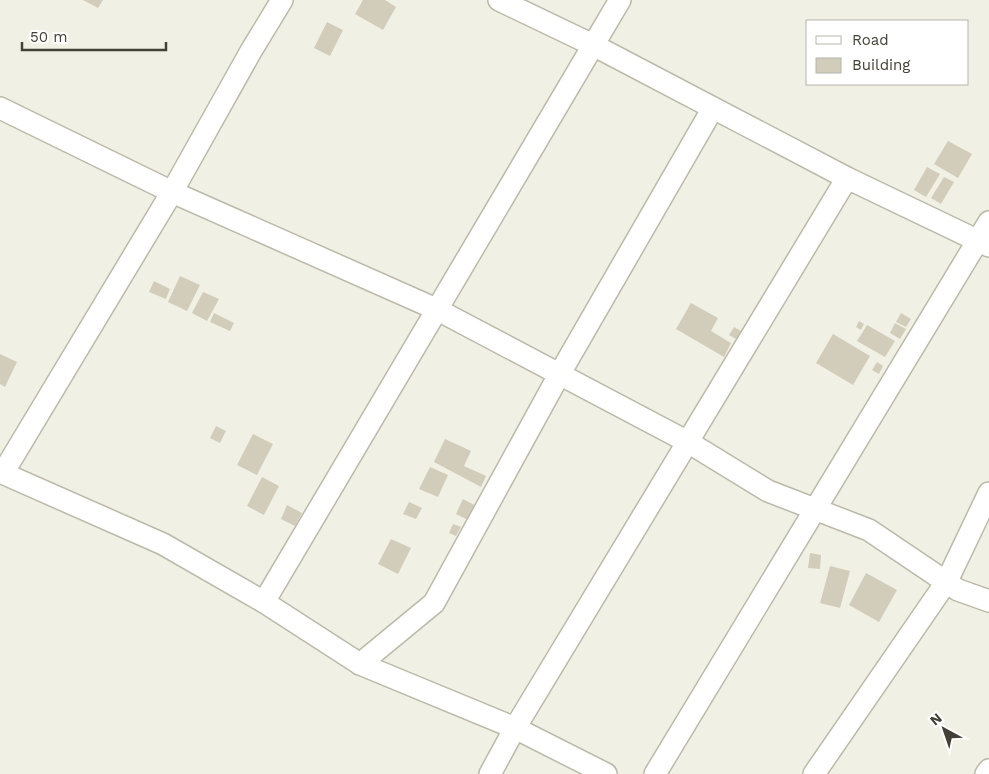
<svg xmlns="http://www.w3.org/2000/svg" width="989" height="774" viewBox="0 0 989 774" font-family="'Work Sans',sans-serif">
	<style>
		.building { fill: #d2cdba }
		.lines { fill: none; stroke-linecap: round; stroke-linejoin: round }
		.minor-casing { stroke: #bcb9a8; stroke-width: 24 }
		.minor { stroke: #fff; stroke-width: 21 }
	</style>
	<rect width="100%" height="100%" fill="#f1f0e4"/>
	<g class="building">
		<path d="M 83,0 L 103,0 L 98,8 Z"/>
		<path d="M 363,0 L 385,0 L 396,7 L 383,30 L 355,14 Z"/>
		<path d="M 327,22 L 343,30 L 330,56 L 314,48 Z"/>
		<path d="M 948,141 L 972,154 L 958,178 L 934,164 Z"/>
		<path d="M 927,167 L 940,174 L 926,197 L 914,190 Z"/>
		<path d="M 944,177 L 954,182 L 941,204 L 931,198 Z"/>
		<path d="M 180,276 L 200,285 L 187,311 L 168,302 Z"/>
		<path d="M 154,281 L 170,289 L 166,299 L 149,292 Z"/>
		<path d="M 203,292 L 219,299 L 207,321 L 192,313 Z"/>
		<path d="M 691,303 L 718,318 L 711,331 L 731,343 L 724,357 L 676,329 Z"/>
		<path d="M 214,313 L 234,323 L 230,331 L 210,322 Z"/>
		<path d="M 901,313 L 911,319 L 906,327 L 896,322 Z"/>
		<path d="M 859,321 L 864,324 L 861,330 L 856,327 Z"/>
		<path d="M 895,323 L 906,329 L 900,339 L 890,333 Z"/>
		<path d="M 867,325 L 895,341 L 885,357 L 857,341 Z"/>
		<path d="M 734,327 L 741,331 L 736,339 L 729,335 Z"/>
		<path d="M 833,334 L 870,356 L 853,385 L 816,363 Z"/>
		<path d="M 0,354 L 17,362 L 5,387 L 0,384 Z"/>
		<path d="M 877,362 L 883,366 L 879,374 L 872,370 Z"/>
		<path d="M 216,426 L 226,431 L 220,443 L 210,438 Z"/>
		<path d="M 253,434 L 273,444 L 257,475 L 237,465 Z"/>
		<path d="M 445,439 L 471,451 L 464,466 L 486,476 L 481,487 L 434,462 Z"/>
		<path d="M 430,467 L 448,475 L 438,497 L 419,489 Z"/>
		<path d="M 262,477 L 279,486 L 264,515 L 247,506 Z"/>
		<path d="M 463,499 L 478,507 L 470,521 L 456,514 Z"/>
		<path d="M 409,502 L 422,508 L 416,519 L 403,514 Z"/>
		<path d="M 287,505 L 302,513 L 295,526 L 281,519 Z"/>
		<path d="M 453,524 L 461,527 L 456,536 L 449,533 Z"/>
		<path d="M 391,539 L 411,548 L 398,574 L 378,564 Z"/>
		<path d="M 810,553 L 821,555 L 820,569 L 808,568 Z"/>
		<path d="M 830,566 L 850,571 L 840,608 L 820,603 Z"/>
		<path d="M 866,573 L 897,590 L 879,622 L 849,605 Z"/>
	</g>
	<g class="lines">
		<g class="minor-casing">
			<g id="minor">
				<path d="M 499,0 L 595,46 L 847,178 L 989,246"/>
				<path d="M 0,108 L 172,192 L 436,309 L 688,442 L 768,491 L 869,530 L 958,590 L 989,601"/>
				<path d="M 0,472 L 163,544 L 264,602 L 360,664 L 515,728 L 606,774"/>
				<path d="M 3,473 L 172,192 L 251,51 L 282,0"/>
				<path d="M 264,602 L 620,0"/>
				<path d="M 360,664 L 434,603 L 559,375 L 713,108"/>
				<path d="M 490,774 L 515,728 L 847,178"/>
				<path d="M 655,774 L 989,222"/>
				<path d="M 814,774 L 947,581 L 989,493"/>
				<path d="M 986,774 L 989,770"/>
			</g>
		</g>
		<use href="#minor" class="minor"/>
	</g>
	<rect x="806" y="20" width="162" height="65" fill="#ffffff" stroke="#b4b3ae"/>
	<rect x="816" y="36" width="25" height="8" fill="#ffffff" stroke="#b4b3ae"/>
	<text x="852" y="45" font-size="15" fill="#434035">Road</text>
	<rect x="816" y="58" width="25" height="15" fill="#d2cdba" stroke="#b4b3ae"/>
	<text x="852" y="70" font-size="15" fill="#434035">Building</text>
	<g transform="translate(944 729) rotate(320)" stroke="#ffffff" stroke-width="4" paint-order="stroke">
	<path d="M0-4L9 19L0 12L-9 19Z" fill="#434035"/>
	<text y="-8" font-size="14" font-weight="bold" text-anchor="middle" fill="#434035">N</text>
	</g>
	<path d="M22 42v8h144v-8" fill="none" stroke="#434035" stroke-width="2.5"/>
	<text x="30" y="42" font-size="15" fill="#434035" stroke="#ffffff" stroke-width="4" paint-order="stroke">50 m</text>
</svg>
